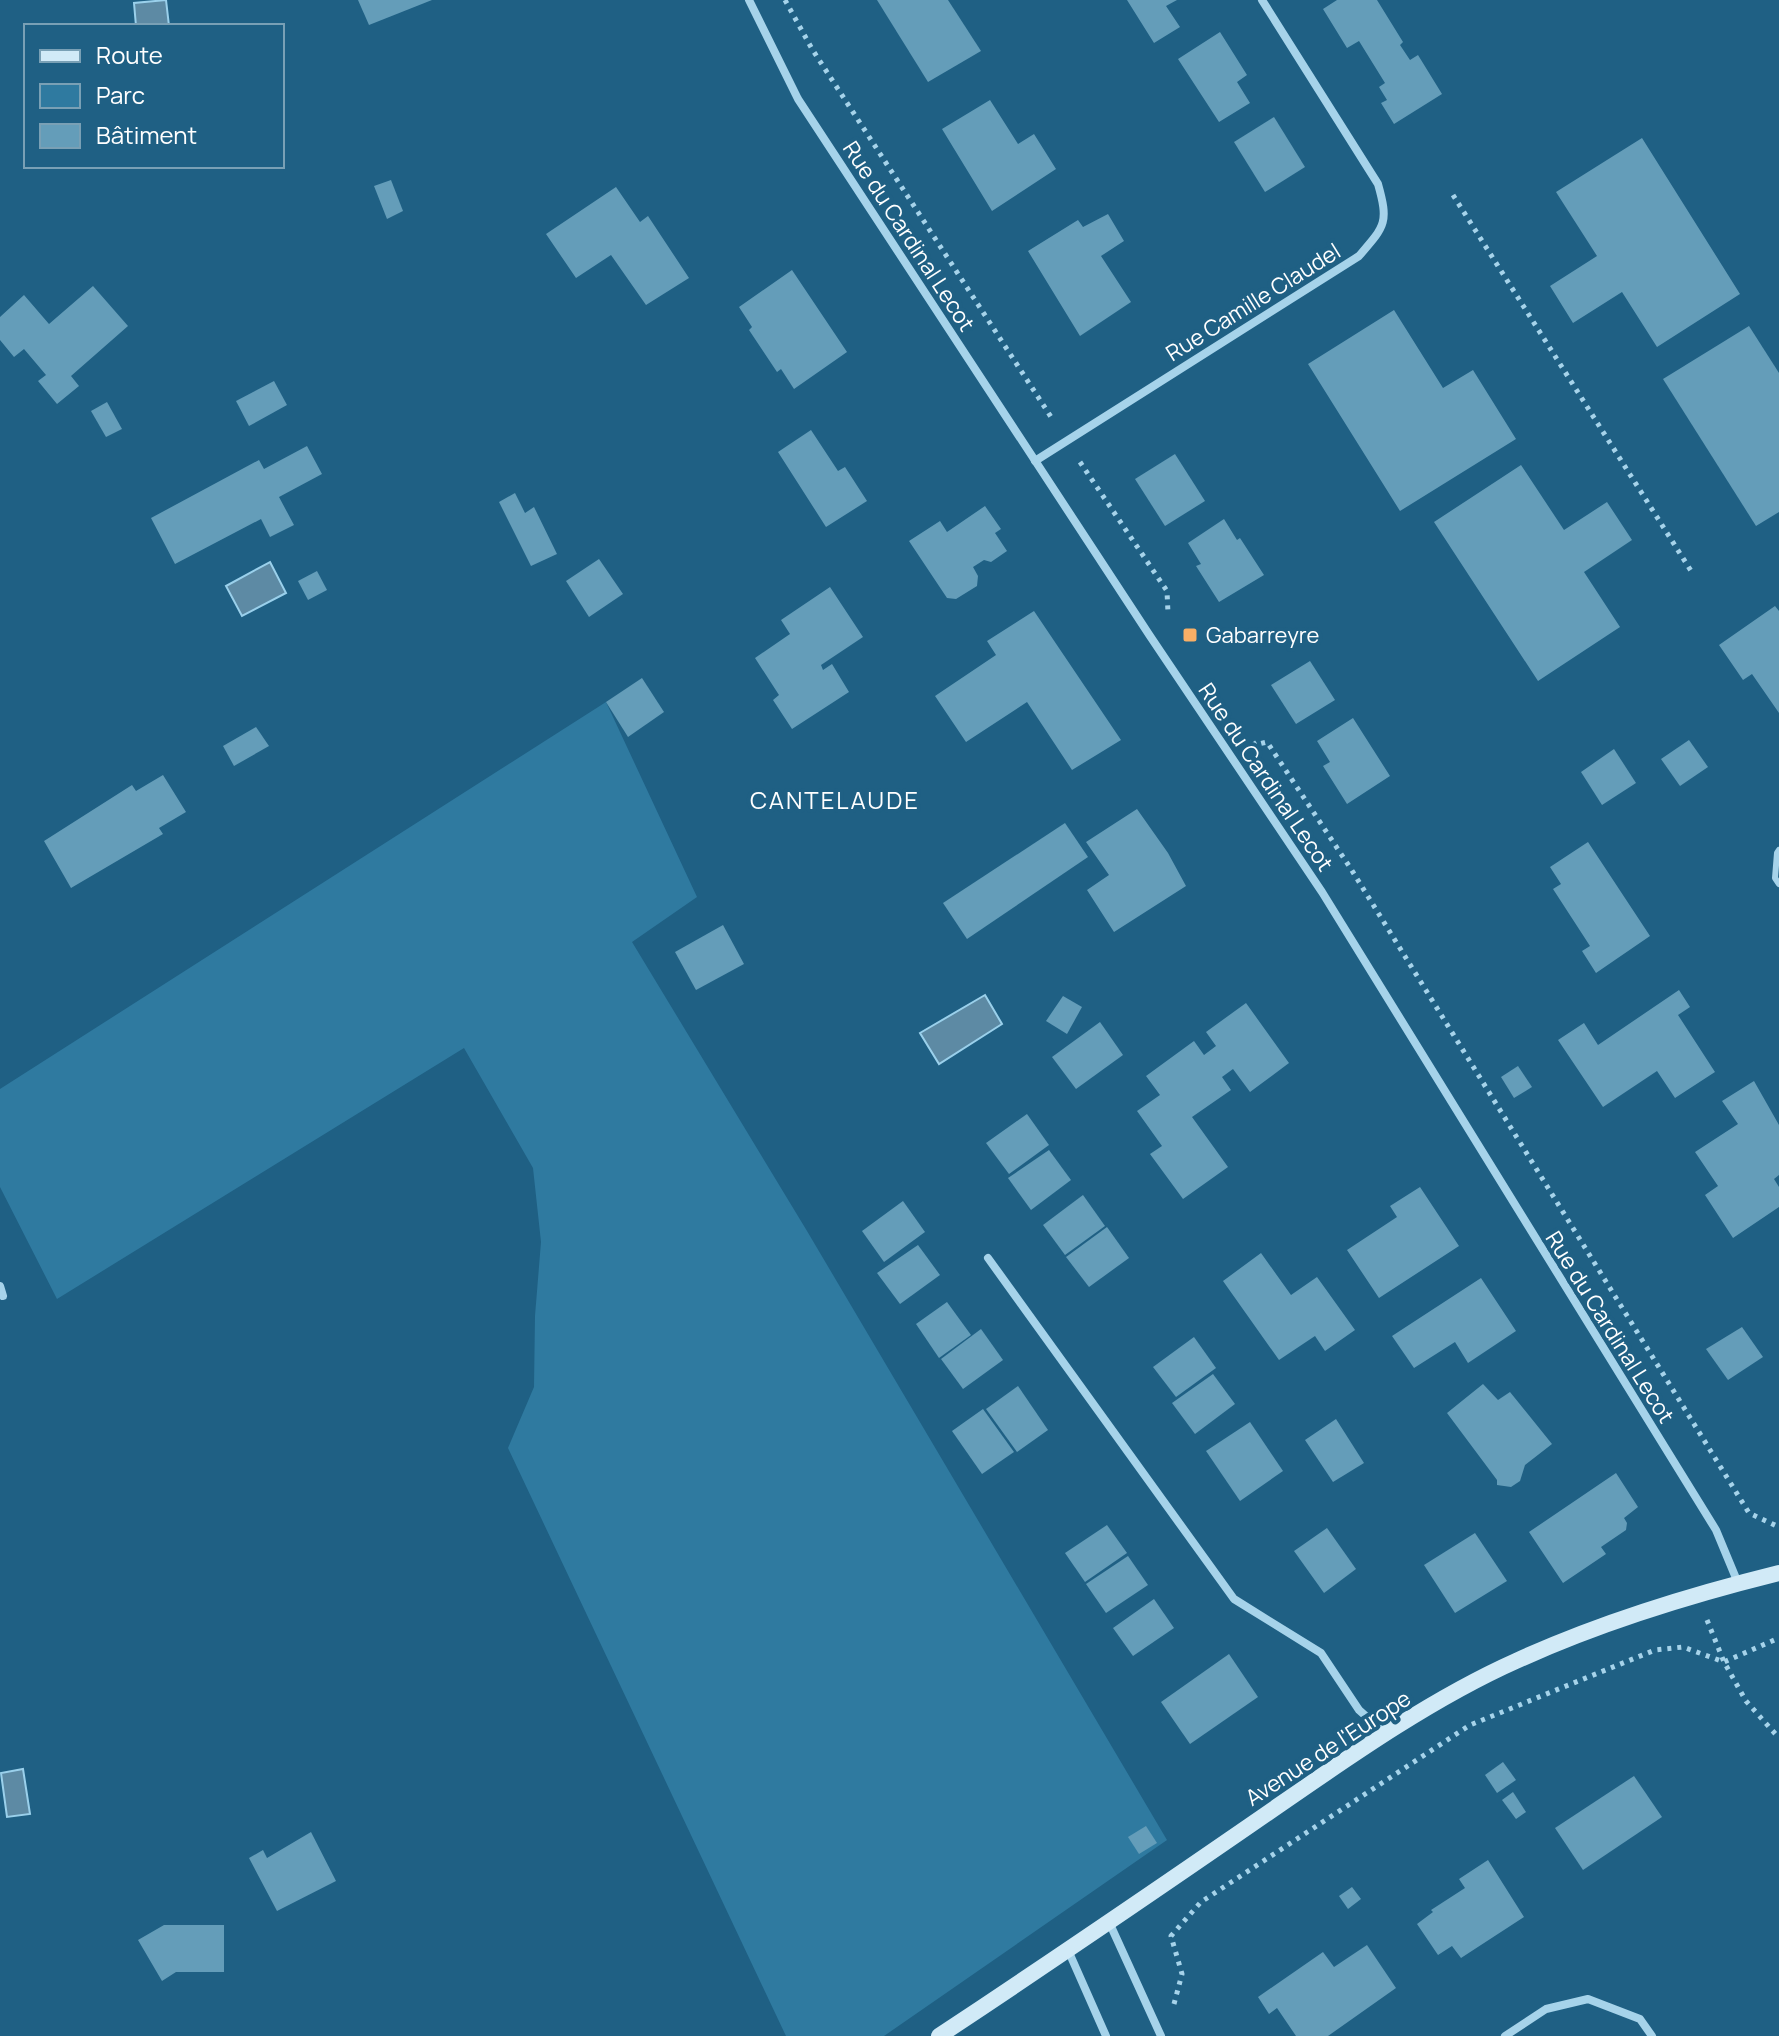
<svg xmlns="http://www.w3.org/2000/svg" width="1779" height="2036" viewBox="0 0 1779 2036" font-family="Manrope,sans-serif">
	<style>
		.green { fill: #2f7aa0 }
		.water { fill: #5d8aa4; stroke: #9ad0eb; stroke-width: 2 }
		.building { fill: #649db9 }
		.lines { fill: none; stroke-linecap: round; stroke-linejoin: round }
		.path { stroke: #a6d3ea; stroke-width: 5; stroke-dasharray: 4 6; stroke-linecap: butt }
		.lane { stroke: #a6d3ea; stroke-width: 6 }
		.street { stroke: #a6d3ea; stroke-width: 8 }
		.secondary { stroke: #d1eaf7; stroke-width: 16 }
		.poi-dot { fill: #f8af66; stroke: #1f6084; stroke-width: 3 }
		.labels { text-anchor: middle; stroke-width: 8; stroke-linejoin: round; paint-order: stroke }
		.street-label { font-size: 22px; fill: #fff; stroke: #1f6084 }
		.poi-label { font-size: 22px; fill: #fff; stroke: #1f6084; text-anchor: start }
		.neighbourhood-label { font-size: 24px; letter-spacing: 2px; fill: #fff; stroke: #1f6084 }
	</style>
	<rect width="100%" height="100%" fill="#1f6084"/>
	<path class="green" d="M 606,702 L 697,897 L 632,942 L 807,1231 L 1167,1840 L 884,2036 L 786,2036 L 508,1448 L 534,1387 L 535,1316 L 541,1242 L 533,1168 L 464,1048 L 57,1299 L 0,1187 L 0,1089 Z"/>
	<g class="water">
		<path d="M 166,0 L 169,26 L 136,26 L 134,3 Z"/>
		<path d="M 270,562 L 286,593 L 242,616 L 226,586 Z"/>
		<path d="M 985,995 L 1002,1024 L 939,1064 L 920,1033 Z"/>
		<path d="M 23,1769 L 30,1814 L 7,1817 L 1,1773 Z"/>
	</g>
	<g class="building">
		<path d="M 358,0 L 432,0 L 369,25 Z"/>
		<path d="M 877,0 L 948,0 L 981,51 L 928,82 Z"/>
		<path d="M 1127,0 L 1177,0 L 1166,6 L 1180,27 L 1154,43 Z"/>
		<path d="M 1337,0 L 1377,0 L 1403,42 L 1400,45 L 1410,60 L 1418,55 L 1442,94 L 1394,124 L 1381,103 L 1387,100 L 1379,87 L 1385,83 L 1359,41 L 1347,48 L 1323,9 Z"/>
		<path d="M 1220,32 L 1247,75 L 1237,82 L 1250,103 L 1219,122 L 1178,59 Z"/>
		<path d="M 990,100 L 1018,144 L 1034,134 L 1056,169 L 992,211 L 942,129 Z"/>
		<path d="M 1274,117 L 1305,167 L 1265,192 L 1234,142 Z"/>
		<path d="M 1642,138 L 1740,294 L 1657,347 L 1622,292 L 1573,323 L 1550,286 L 1597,256 L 1556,192 Z"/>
		<path d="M 391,180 L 403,211 L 387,219 L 374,186 Z"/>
		<path d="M 616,187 L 640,222 L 648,216 L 689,278 L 646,305 L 611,255 L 576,278 L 546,234 Z"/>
		<path d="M 1108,214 L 1124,241 L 1101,256 L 1131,302 L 1080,336 L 1028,251 L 1078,220 L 1083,227 Z"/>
		<path d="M 792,270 L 847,352 L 794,389 L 781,369 L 777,372 L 749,330 L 752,327 L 739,307 Z"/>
		<path d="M 93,286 L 128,326 L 71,376 L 79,386 L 57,404 L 38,381 L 46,375 L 24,349 L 14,357 L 0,340 L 0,317 L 24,295 L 49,324 Z"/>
		<path d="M 1394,310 L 1443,388 L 1473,370 L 1516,439 L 1400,511 L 1308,364 Z"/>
		<path d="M 1749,326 L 1779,373 L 1779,512 L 1756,526 L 1663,379 Z"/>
		<path d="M 274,381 L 287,405 L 249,426 L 236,401 Z"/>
		<path d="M 107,402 L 122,429 L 106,437 L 91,411 Z"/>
		<path d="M 811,430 L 838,471 L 845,467 L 867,501 L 826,527 L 778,452 Z"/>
		<path d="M 307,446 L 322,474 L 279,497 L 294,525 L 270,537 L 261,519 L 175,564 L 151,518 L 259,460 L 264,469 Z"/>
		<path d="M 1175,454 L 1205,501 L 1165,526 L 1135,479 Z"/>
		<path d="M 1521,465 L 1564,530 L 1607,502 L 1632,540 L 1584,572 L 1620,627 L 1538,681 L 1434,522 Z"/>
		<path d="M 515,493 L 525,513 L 534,507 L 557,554 L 531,566 L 499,502 Z"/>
		<path d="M 985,506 L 1001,529 L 995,533 L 1007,551 L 991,562 L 984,560 L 973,567 L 978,576 L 977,586 L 956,599 L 947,598 L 909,541 L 940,521 L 947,532 Z"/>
		<path d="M 1224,519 L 1237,540 L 1240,538 L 1264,575 L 1219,602 L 1196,566 L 1201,564 L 1188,543 Z"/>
		<path d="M 599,559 L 623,594 L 589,617 L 566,581 Z"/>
		<path d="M 317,571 L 327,590 L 308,600 L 298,581 Z"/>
		<path d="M 830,587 L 863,637 L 821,665 L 823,670 L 832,664 L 849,692 L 792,729 L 773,700 L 779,695 L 755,658 L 790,634 L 781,620 Z"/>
		<path d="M 1775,606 L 1779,611 L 1779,713 L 1752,674 L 1743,680 L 1719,645 Z"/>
		<path d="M 1034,611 L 1121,740 L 1072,770 L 1027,702 L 966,742 L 935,696 L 996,655 L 987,641 Z"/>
		<path d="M 1310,661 L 1335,700 L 1296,724 L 1271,685 Z"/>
		<path d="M 642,678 L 664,712 L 628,737 L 606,702 Z"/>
		<path d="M 1353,718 L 1390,776 L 1347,804 L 1323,766 L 1330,762 L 1317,741 Z"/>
		<path d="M 256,727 L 269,746 L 234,766 L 223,746 Z"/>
		<path d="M 1689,740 L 1708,767 L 1680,786 L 1661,759 Z"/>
		<path d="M 1614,749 L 1636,783 L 1602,805 L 1581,772 Z"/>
		<path d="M 163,775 L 186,812 L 159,828 L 163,834 L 71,888 L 44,841 L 132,785 L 136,791 Z"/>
		<path d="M 1137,809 L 1168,853 L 1186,886 L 1114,932 L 1087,890 L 1109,875 L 1086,842 Z"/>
		<path d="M 1065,823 L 1088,857 L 967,939 L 943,903 Z"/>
		<path d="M 1588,842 L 1650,936 L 1596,973 L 1582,951 L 1590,946 L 1553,889 L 1561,884 L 1550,867 Z"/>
		<path d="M 723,925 L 744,964 L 696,990 L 675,952 Z"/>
		<path d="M 1679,990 L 1690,1007 L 1678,1015 L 1715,1072 L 1675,1098 L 1657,1071 L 1603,1107 L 1558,1040 L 1584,1023 L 1598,1045 Z"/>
		<path d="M 1063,996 L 1082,1007 L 1067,1034 L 1046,1021 Z"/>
		<path d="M 1246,1003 L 1289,1063 L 1250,1092 L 1233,1069 L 1222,1077 L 1231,1090 L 1192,1117 L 1228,1167 L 1183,1199 L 1150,1154 L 1162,1146 L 1137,1111 L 1160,1095 L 1146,1076 L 1194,1041 L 1204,1055 L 1216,1046 L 1206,1032 Z"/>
		<path d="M 1100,1022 L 1123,1055 L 1076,1089 L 1052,1057 Z"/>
		<path d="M 1518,1066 L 1532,1087 L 1514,1098 L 1501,1077 Z"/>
		<path d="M 1754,1081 L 1779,1125 L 1779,1175 L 1774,1179 L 1779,1187 L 1779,1207 L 1733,1238 L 1705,1195 L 1718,1186 L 1695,1152 L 1738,1124 L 1722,1101 Z"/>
		<path d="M 1027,1114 L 1049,1145 L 1009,1174 L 986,1143 Z"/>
		<path d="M 1049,1150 L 1071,1180 L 1031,1210 L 1008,1178 Z"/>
		<path d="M 1420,1187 L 1459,1246 L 1379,1298 L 1347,1250 L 1397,1217 L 1390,1206 Z"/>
		<path d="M 1083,1195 L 1105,1226 L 1065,1255 L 1043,1225 Z"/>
		<path d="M 903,1201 L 925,1232 L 884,1262 L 862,1231 Z"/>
		<path d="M 1107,1227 L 1129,1258 L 1089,1287 L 1066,1257 Z"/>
		<path d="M 918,1245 L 940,1275 L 900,1304 L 877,1273 Z"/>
		<path d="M 1261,1253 L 1291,1295 L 1317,1277 L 1355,1330 L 1325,1351 L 1315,1336 L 1279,1360 L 1223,1281 Z"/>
		<path d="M 1481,1278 L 1516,1331 L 1468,1363 L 1455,1342 L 1414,1368 L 1392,1336 Z"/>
		<path d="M 947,1302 L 971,1335 L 939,1358 L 916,1324 Z"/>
		<path d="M 1742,1327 L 1763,1357 L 1728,1380 L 1706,1349 Z"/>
		<path d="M 981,1329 L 1003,1360 L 963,1389 L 941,1359 Z"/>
		<path d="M 1194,1337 L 1216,1368 L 1176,1397 L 1153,1367 Z"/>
		<path d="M 1213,1374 L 1235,1404 L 1195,1434 L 1172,1403 Z"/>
		<path d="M 1483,1384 L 1498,1400 L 1510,1392 L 1552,1444 L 1525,1465 L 1520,1481 L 1511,1487 L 1497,1485 L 1497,1480 L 1447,1413 Z"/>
		<path d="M 1018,1386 L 1048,1430 L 1017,1452 L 986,1409 Z"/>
		<path d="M 983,1409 L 1014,1452 L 982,1474 L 952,1431 Z"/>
		<path d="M 1336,1419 L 1364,1463 L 1333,1482 L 1305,1440 Z"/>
		<path d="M 1250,1422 L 1283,1471 L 1240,1501 L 1206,1451 Z"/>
		<path d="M 1616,1473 L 1638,1507 L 1624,1518 L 1627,1523 L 1626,1530 L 1601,1547 L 1606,1554 L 1563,1583 L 1529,1532 Z"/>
		<path d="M 1107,1525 L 1127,1553 L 1085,1582 L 1065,1553 Z"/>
		<path d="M 1327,1528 L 1356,1569 L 1324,1593 L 1294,1551 Z"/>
		<path d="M 1475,1533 L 1507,1581 L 1455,1613 L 1424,1565 Z"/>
		<path d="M 1128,1556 L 1148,1585 L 1106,1613 L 1086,1584 Z"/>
		<path d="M 1154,1599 L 1174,1628 L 1133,1656 L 1113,1628 Z"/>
		<path d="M 1229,1654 L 1258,1697 L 1190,1744 L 1161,1702 Z"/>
		<path d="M 1503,1762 L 1516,1780 L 1497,1793 L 1485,1775 Z"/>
		<path d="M 1634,1776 L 1662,1817 L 1583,1870 L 1555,1828 Z"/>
		<path d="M 1513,1792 L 1526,1812 L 1516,1819 L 1502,1800 Z"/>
		<path d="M 1146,1826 L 1157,1843 L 1139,1854 L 1128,1837 Z"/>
		<path d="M 311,1832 L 336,1881 L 277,1911 L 249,1858 L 263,1850 L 267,1858 Z"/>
		<path d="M 1488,1860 L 1524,1917 L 1461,1958 L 1452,1946 L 1438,1955 L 1417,1924 L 1433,1912 L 1431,1910 L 1465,1888 L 1459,1879 Z"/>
		<path d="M 1352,1887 L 1361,1899 L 1348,1909 L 1339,1896 Z"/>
		<path d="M 164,1925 L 224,1925 L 224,1972 L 176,1972 L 162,1981 L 138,1940 Z"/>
		<path d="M 1367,1945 L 1396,1988 L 1328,2036 L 1296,2036 L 1277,2008 L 1269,2014 L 1258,1997 L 1323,1952 L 1334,1967 Z"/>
	</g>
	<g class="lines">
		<g class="path">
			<path d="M 785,0 L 812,49 L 1053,420"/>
			<path d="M 1453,195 L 1693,574"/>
			<path d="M 1080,462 L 1167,591 L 1168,613"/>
			<path d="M 1253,742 L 1255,745 L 1267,742 L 1351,869 L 1749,1513 L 1779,1527"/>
			<path d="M 1707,1620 L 1724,1662 L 1746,1701 L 1779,1738"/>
			<path d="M 1174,2004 L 1182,1974 L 1171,1936 L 1201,1902 L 1470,1725 L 1655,1650 L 1683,1647 L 1724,1662 L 1779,1638"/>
		</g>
		<path class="lane" d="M 1779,850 L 1777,853 L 1775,878 L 1779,884"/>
		<g class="street">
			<path d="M 749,0 L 798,99 L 1150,636 L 1322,892 L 1716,1530 L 1738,1583"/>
			<path d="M 1035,461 L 1359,256 C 1385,226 1389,223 1378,184 L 1262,0"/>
			<path d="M 988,1258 L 1234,1599 L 1321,1653 L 1359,1710 L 1386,1734"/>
			<path d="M 0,1286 L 3,1296"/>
			<path d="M 1109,1922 L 1161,2036"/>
			<path d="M 1068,1950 L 1106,2036"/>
			<path d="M 1505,2036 L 1546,2009 L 1588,1999 L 1640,2019 L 1652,2036"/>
		</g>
		<path class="secondary" d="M 939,2036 C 1043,1967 1146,1897 1249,1826 C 1332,1769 1424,1702 1516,1661 C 1599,1623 1690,1595 1779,1573"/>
	</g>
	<rect class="poi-dot" x="1182" y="627" width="16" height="16" rx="4"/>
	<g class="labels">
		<g class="street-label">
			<text transform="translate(909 236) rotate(57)" y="8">Rue du Cardinal Lecot</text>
			<text transform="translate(1253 302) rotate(-32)" y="8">Rue Camille Claudel</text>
			<text transform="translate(1266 777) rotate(56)" y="8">Rue du Cardinal Lecot</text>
			<text transform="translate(1610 1327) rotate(58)" y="8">Rue du Cardinal Lecot</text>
			<text transform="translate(1328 1748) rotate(-33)" y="8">Avenue de l'Europe</text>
		</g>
		<g class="poi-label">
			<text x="1206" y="643">Gabarreyre</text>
		</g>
		<g class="neighbourhood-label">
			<text x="835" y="809">CANTELAUDE</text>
		</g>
	</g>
	<rect x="24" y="24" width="260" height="144" fill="#1f6084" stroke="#79a0b5" stroke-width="2"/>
	<rect x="40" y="50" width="40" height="12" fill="#d1eaf7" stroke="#79a0b5" stroke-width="2"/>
	<text x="96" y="64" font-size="24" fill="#ffffff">Route</text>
	<rect x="40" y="84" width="40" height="24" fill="#2f7aa0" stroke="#79a0b5" stroke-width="2"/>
	<text x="96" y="104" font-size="24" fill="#ffffff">Parc</text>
	<rect x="40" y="124" width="40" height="24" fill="#649db9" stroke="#79a0b5" stroke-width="2"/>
	<text x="96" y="144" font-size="24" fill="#ffffff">Bâtiment</text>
</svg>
